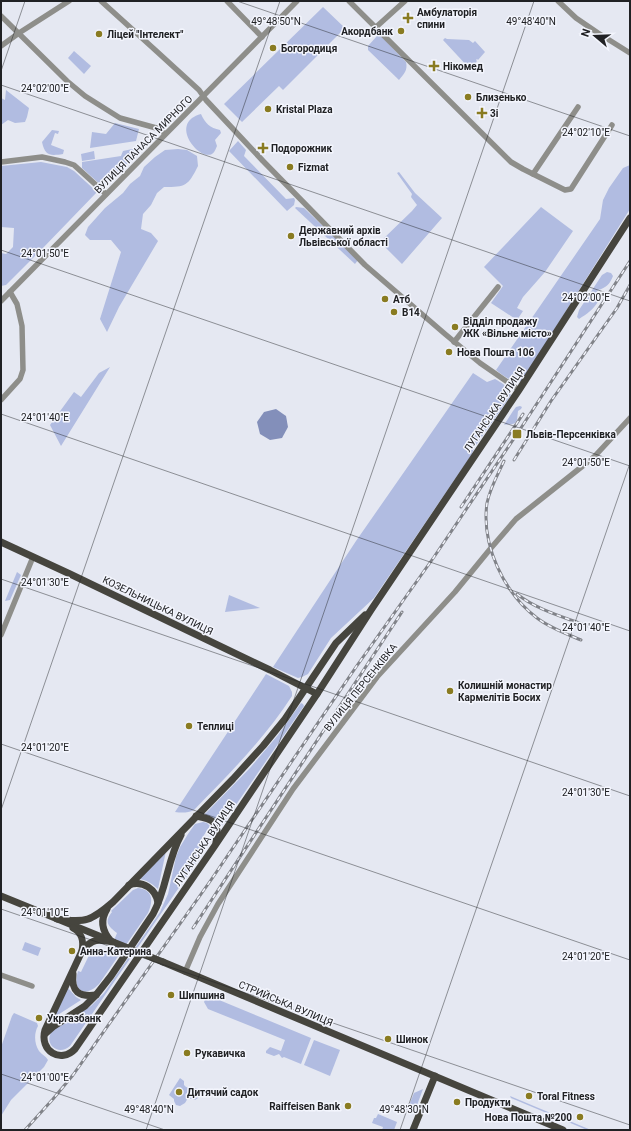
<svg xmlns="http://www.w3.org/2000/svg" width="631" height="1131" viewBox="0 0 631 1131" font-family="Roboto,sans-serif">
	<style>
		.green { fill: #b1bce1 }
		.water { fill: #838fba }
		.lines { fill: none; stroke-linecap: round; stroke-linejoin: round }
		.minor { stroke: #8e8e8a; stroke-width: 5.5 }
		.major { stroke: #46453e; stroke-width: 7 }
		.rail-casing { stroke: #818389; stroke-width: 3 }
		.rail { stroke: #f3f5fd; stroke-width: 1.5; stroke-dasharray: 4.5; stroke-linecap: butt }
		.major-bridge { stroke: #46453e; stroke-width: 7 }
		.ticks { fill: none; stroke: #202124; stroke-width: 1; stroke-opacity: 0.45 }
		.poi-dot { fill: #897b21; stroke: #f3f5fd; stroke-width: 1.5 }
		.labels { text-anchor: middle; stroke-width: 3; stroke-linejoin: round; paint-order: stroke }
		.poi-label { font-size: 10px; font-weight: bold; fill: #202124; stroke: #f3f5fd; text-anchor: start }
		.street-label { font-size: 10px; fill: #202124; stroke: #f3f5fd }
		.ticks-label { font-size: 10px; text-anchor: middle; fill: #202124; stroke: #f3f5fd; stroke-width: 3; stroke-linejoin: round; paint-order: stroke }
	</style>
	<rect width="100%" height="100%" fill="#e5e8f2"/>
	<g class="green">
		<path d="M 323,7 L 345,28 L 283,90 L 279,86 L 242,122 L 224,104 Z"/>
		<path d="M 377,36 L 381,36 L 406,62 C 408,70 404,74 399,80 L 368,50 L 368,46 Z"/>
		<path d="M 445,38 L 447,39 L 469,40 L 473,43 L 475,41 L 485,52 L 478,60 L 477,59 L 476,60 L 477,61 L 470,69 L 443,40 Z"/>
		<path d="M 74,51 L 91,66 L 84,74 L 68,58 Z"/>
		<path d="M 6,90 L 29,108 L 27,117 L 25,122 L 15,123 L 8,120 L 1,125 L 1,98 L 5,100 Z"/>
		<path d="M 201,114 C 205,123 210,128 220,130 L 221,133 L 215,140 L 217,146 C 216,148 215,152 212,154 C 199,161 168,123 201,114 Z"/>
		<path d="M 115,123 L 139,129 L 136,141 L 90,148 L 92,132 L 106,134 Z"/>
		<path d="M 52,130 L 59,131 L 58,134 L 55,133 L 51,145 L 64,150 L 63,154 C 50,156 45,156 42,142 Z"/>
		<path d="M 238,141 L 246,150 L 244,156 L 286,199 L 294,198 L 295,200 L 294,205 L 287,211 L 229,151 Z"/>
		<path d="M 137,148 L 142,149 L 103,187 L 82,168 L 82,162 L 121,156 L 123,151 Z"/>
		<path d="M 178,149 L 187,150 L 197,156 L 198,166 C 188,186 186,187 164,187 L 157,193 L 151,205 L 143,214 L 141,229 L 151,233 L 158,241 L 119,307 L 107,332 L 100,319 L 121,252 L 111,240 L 90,240 L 85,235 L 88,227 L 105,208 L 123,193 L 130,184 L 140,176 L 144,167 L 155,157 L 165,150 Z"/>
		<path d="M 94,151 L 95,159 L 82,161 L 81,154 Z"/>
		<path d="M 41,162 L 67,167 L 74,171 L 97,192 L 41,250 L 6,285 L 1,286 L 1,253 L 6,254 L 13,247 L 14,228 L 1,227 L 1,166 Z"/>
		<path d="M 630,165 L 630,209 L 522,381 C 511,383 504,376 496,370 L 600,219 L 603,200 L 609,188 L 623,168 Z"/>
		<path d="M 399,172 L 415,193 L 442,218 L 402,264 L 380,242 L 412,211 L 417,205 L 411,197 L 412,194 L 397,173 Z"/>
		<path d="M 296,207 L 304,208 L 358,260 L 355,264 L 295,208 Z"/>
		<path d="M 541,207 L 573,231 L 545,272 L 523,297 L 517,308 L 523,311 L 517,320 L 491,303 L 503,286 L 484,267 Z"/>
		<path d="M 607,272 L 611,273 L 613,276 C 610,284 606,288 598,290 L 596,294 L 599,300 C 594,309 587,314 579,319 L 577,317 L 579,310 L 602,275 Z"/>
		<path d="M 110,367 L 61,446 L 50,425 L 74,392 L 81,397 L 99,373 Z"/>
		<path d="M 473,373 L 487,382 L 495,379 C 502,383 509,387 511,395 L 474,448 L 472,454 L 374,598 L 331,638 L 308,674 L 302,677 L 298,678 L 273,667 L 356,541 Z"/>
		<path d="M 520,406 L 522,407 L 521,409 L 518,411 L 517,420 L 515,423 C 511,425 508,424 504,425 L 513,411 L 516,407 Z"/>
		<path d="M 17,572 L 21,575 L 10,600 L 5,601 Z"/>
		<path d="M 229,595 L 260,608 L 225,612 Z"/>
		<path d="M 266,674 L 289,686 L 292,692 L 292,696 C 265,738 229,774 194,810 C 188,813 182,813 175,812 Z"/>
		<path d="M 301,703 L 303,704 L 304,706 L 222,825 L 217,824 L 203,816 L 250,768 L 278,735 Z"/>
		<path d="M 203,822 L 207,823 L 210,826 L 200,841 L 200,857 L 70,1046 C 58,1057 42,1043 53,1030 L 91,1006 L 104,993 L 160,912 L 168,894 L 176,857 L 180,847 L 188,834 L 195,824 Z"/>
		<path d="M 166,851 L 158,889 C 151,883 147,880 139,879 Z"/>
		<path d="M 138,888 C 154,890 153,902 148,913 L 99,984 C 84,999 72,990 78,971 L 81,972 L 92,949 L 96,948 L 109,953 L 117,933 C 108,926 104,922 112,912 L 111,911 L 133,890 Z"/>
		<path d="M 25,942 L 41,948 L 38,956 L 22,950 Z"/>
		<path d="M 68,988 L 76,997 L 81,1000 L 53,1018 Z"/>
		<path d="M 207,995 L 311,1038 L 301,1064 L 284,1057 L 282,1058 L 279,1054 L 274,1056 L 266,1053 L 266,1051 L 270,1047 L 281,1051 L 285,1040 L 208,1009 L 204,1002 Z"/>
		<path d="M 14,1013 L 37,1023 L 38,1026 C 34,1033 34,1043 39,1051 C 42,1055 46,1056 48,1060 L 44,1067 L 11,1100 L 1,1116 L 1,1047 L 12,1016 Z"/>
		<path d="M 314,1040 L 340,1050 L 330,1076 L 304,1065 Z"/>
		<path d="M 180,1078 L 184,1081 L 184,1085 L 186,1087 C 192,1089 198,1085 200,1094 L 198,1098 L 195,1100 L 188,1098 L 185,1103 L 180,1106 L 176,1105 L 174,1101 L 174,1099 L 169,1095 Z"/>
		<path d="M 423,1089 L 416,1108 L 414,1110 L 407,1110 L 414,1093 Z"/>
		<path d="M 510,1096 L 591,1130 L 587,1130 L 511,1098 Z"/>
		<path d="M 378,1114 L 397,1122 L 394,1130 L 382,1130 L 383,1127 L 372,1123 L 374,1118 L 376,1118 Z"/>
	</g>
	<path class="water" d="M 276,409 L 286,416 L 288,427 L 282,438 L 270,440 L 260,434 L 257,422 L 264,412 Z"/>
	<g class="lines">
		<g class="minor">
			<path d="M 101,1 L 153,48 L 199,90 L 206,100 L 263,161 L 365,265 L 445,334 L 480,363 L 519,390"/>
			<path d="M 227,1 L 262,37"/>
			<path d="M 349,1 L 511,162 L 523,169 L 565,190 L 571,189 L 612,125"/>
			<path d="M 558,1 L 576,18 L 598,33 L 630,53"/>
			<path d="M 1,16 L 67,81 L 85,96 L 120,118 L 160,129 L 165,134"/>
			<path d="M 375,28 L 405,1"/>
			<path d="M 1,46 L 19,33 L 69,1"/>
			<path d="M 1,162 L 42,157 L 65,162 L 74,165 L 106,194"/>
			<path d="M 533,174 L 578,107"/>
			<path d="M 1,301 L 297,1"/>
			<path d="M 454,342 L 498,287"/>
			<path d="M 1,400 L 20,379 L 23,370 L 22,326 L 17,304 L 10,292"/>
			<path d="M 1,635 L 33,557"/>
			<path d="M 185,972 L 200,937 L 218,904 L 293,789 L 377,677 L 455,592 L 491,548 L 516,519 L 594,457 L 630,418"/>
			<path d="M 1,975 L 32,986"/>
		</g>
		<g class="major">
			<path d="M 1,542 L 70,574 L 270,670 L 317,694"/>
			<path d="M 196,816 C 214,819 220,823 216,842"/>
			<path d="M 129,885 C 143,880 156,889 158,903"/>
			<path d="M 1,896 L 104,938"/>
			<path d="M 107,909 C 100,920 102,931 111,941"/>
			<path d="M 57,919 C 86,923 91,921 113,902 L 233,779 L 263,746 L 285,719 L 336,643 L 365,615"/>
			<path d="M 73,928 C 82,933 84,940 82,951"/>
			<path d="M 113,942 C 99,939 92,938 82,951 L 45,1030 C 39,1051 61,1064 75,1049 L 216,844 L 317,694 L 371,610 L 519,390 L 630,218"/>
			<path d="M 163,962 L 563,1130"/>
			<path d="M 73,974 C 71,992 79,997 96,995"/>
			<path d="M 45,1034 L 54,1026 L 85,1006 L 96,995 L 111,976 L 153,914 C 167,889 167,860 181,835"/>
			<path d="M 413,1130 L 435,1076"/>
		</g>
		<g class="rail-casing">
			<g id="rail">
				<path d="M 514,460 L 551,401 L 617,308 L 630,285"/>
				<path d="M 504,461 C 498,474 490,488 487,503 C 481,545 504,593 537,618 C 550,628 567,634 581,640"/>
				<path d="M 461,507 L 523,414"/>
				<path d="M 517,594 C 537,610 564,617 587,626"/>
				<path d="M 193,928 L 402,612"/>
				<path d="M 25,1130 L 53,1099 L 73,1075 L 211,880 L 356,667 L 434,557 L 517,434 L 630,261"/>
			</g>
		</g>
		<use href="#rail" class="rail"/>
		<path class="major-bridge" d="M 113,942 L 163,962"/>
	</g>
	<path class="ticks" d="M 237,1 L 630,136M 1,71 L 25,1M 1,85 L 630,301M 1,250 L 630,466M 1,414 L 630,631M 1,579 L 630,796M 1,744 L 630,960M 1,810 L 280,1M 1,909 L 630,1125M 1,1074 L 165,1130M 146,1130 L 534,1M 400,1130 L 630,463"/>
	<g class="poi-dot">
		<path d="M406 12h4v4h4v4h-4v4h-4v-4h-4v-4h4z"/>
		<circle cx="401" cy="31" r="4"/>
		<circle cx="99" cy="34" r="4"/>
		<circle cx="273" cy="48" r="4"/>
		<path d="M432 60h4v4h4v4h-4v4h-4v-4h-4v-4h4z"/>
		<circle cx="468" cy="97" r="4"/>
		<circle cx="268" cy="109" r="4"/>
		<path d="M480 107h4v4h4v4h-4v4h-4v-4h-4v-4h4z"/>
		<path d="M261 142h4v4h4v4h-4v4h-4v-4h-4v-4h4z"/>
		<circle cx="290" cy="167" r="4"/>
		<circle cx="291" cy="236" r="4"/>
		<circle cx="385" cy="299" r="4"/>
		<circle cx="394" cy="312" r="4"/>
		<circle cx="455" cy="327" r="4"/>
		<circle cx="449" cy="352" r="4"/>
		<rect x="512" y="429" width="10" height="10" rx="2"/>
		<circle cx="450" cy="691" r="4"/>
		<circle cx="189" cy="726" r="4"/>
		<circle cx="72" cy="951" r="4"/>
		<circle cx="171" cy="995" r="4"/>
		<circle cx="39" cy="1018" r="4"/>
		<circle cx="388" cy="1039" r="4"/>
		<circle cx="187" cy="1053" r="4"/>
		<circle cx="179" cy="1092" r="4"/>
		<circle cx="529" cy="1096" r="4"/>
		<circle cx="457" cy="1102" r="4"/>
		<circle cx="348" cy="1106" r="4"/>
		<circle cx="580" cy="1117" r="4"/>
	</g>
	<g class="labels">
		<g class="poi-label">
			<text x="417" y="16">Амбулаторія<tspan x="417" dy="12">спини</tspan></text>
			<text x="393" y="35" text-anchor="end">Акордбанк</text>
			<text x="107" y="38">Ліцей "Інтелект"</text>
			<text x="281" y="52">Богородиця</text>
			<text x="443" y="70">Нікомед</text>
			<text x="476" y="101">Близенько</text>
			<text x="276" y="113">Kristal Plaza</text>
			<text x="490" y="117">3і</text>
			<text x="271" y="152">Подорожник</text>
			<text x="298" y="171">Fizmat</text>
			<text x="299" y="234">Державний архів<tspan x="299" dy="12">Львівської області</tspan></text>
			<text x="393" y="303">Атб</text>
			<text x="402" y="316">В14</text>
			<text x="463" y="325">Відділ продажу<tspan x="463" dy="12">ЖК «Вільне місто»</tspan></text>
			<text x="457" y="356">Нова Пошта 106</text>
			<text x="526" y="438">Львів-Персенківка</text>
			<text x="458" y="689">Колишній монастир<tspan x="458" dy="12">Кармелітів Босих</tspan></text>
			<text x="197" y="730">Теплиці</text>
			<text x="80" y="955">Анна-Катерина</text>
			<text x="179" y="999">Шипшина</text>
			<text x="47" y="1022">Укргазбанк</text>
			<text x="396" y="1043">Шинок</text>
			<text x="195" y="1057">Рукавичка</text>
			<text x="187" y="1096">Дитячий садок</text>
			<text x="537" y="1100">Toral Fitness</text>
			<text x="465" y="1106">Продукти</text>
			<text x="340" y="1110" text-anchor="end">Raiffeisen Bank</text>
			<text x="572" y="1121" text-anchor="end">Нова Пошта №200</text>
		</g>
		<g class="street-label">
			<text transform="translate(143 144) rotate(-45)" y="4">ВУЛИЦЯ ПАНАСА МИРНОГО</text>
			<text transform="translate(494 409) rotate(-56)" y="4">ЛУГАНСЬКА ВУЛИЦЯ</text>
			<text transform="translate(158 605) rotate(26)" y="4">КОЗЕЛЬНИЦЬКА ВУЛИЦЯ</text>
			<text transform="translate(360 687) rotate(-51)" y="4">ВУЛИЦЯ ПЕРСЕНКІВКА</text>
			<text transform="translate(204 843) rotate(-56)" y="4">ЛУГАНСЬКА ВУЛИЦЯ</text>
			<text transform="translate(286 1003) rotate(23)" y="4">СТРИЙСЬКА ВУЛИЦЯ</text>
		</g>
	</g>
	<g class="ticks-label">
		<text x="276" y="25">49°48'50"N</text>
		<text x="531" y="25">49°48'40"N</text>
		<text x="45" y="92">24°02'00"E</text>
		<text x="586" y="136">24°02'10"E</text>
		<text x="45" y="257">24°01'50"E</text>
		<text x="586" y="301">24°02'00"E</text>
		<text x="45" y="421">24°01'40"E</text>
		<text x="586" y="466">24°01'50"E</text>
		<text x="45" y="586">24°01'30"E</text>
		<text x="586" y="631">24°01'40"E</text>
		<text x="45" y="751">24°01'20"E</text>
		<text x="586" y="796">24°01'30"E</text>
		<text x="45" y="916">24°01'10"E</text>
		<text x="586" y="960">24°01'20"E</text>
		<text x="45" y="1081">24°01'00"E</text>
		<text x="149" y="1113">49°48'40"N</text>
		<text x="404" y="1113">49°48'30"N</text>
	</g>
	<rect width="631" height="1131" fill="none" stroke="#202124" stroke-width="4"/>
	<g transform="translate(595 36) rotate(289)" stroke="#f3f5fd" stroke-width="3" paint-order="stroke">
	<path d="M0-3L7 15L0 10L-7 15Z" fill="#202124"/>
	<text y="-6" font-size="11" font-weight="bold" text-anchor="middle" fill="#202124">N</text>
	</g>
</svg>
